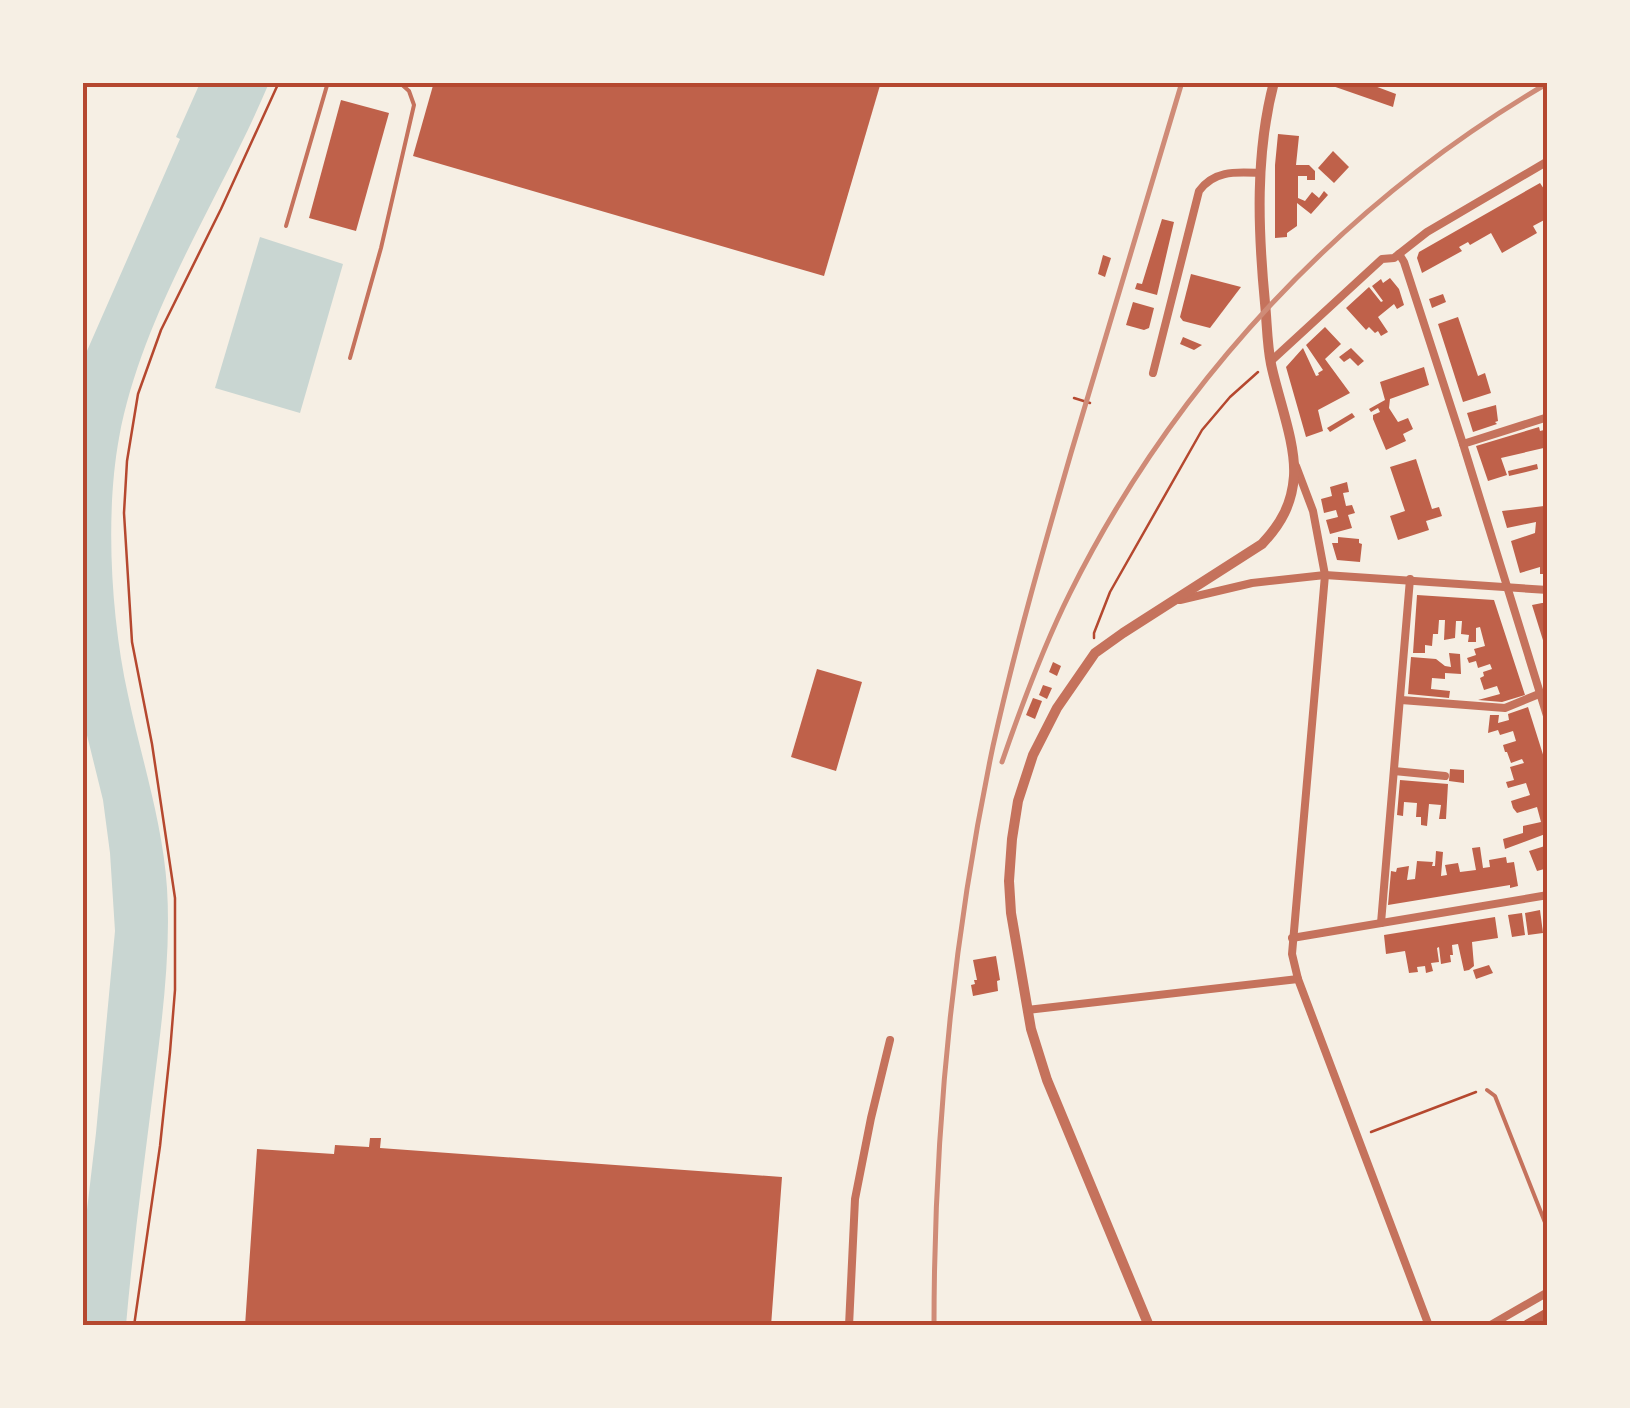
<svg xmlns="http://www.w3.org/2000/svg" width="1630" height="1408" viewBox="0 0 1630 1408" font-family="'Nunito Sans',sans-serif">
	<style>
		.water { fill: #c9d6d2 }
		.building { fill: #bf614a }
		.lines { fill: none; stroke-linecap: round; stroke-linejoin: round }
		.path { stroke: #b5482f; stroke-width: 2.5 }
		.service { stroke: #c5725c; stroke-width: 4 }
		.minor { stroke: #c5725c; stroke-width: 8 }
		.tertiary { stroke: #c5725c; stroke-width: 10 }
		.rail { stroke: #cf8b77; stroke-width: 5 }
		.neatline { fill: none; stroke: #b5482f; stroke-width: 4 }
	</style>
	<rect width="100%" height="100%" fill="#f6efe4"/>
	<g class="water">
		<path d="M 200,83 L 269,83 C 220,199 142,313 119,438 C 105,515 111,618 128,695 C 141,757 163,824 167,888 C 171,953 162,1020 154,1084 C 144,1165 133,1245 126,1325 L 83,1325 L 83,1244 L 96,1133 L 115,931 L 110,853 L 103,800 L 83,719 L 83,360 L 180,139 L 176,137 Z"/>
		<path d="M 260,237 L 343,264 L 300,413 L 215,388 Z"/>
	</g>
	<g class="building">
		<path d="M 434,82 L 881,82 L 824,276 L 413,156 Z"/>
		<path d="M 1364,82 L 1396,94 L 1393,107 L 1324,83 Z"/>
		<path d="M 341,100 L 389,113 L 356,231 L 309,218 Z"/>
		<path d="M 1278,134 L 1299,136 L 1296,165 L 1309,165 L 1315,171 L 1315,180 L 1307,180 L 1307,176 L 1298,176 L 1298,198 L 1305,201 L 1312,192 L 1319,198 L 1324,191 L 1328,195 L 1311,214 L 1297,203 L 1297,226 L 1287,233 L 1287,237 L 1275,238 L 1275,165 Z"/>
		<path d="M 1333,151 L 1349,167 L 1334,183 L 1318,168 Z"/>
		<path d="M 1540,183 L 1548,195 L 1548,205 L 1544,207 L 1548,218 L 1533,226 L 1537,233 L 1502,253 L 1491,233 L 1470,245 L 1468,242 L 1459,247 L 1462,251 L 1422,273 L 1417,258 L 1419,252 Z"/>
		<path d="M 1162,219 L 1174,222 L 1157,295 L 1135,289 L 1137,283 L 1142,284 Z"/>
		<path d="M 1103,255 L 1111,258 L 1105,277 L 1098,274 Z"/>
		<path d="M 1191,274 L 1241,287 L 1210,328 L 1183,321 L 1180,317 Z"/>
		<path d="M 1390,278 L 1399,289 L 1404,305 L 1397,309 L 1394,304 L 1378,317 L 1388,332 L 1381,336 L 1378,331 L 1375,333 L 1369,327 L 1366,330 L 1346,308 L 1369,287 L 1381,302 L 1383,301 L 1372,286 L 1381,279 L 1383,283 Z"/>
		<path d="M 1443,294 L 1446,302 L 1432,308 L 1429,299 Z"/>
		<path d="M 1133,302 L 1154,308 L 1149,328 L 1144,330 L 1126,325 Z"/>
		<path d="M 1458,317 L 1478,376 L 1485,373 L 1491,393 L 1463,402 L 1438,324 Z"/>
		<path d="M 1325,327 L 1341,344 L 1325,359 L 1350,393 L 1318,410 L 1323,431 L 1306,437 L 1286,367 L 1303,348 L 1316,376 L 1319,375 L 1318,373 L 1323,370 L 1306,345 Z"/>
		<path d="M 1183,337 L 1202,345 L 1194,350 L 1180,344 Z"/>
		<path d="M 1351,348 L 1364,361 L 1358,366 L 1350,358 L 1344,362 L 1339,357 Z"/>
		<path d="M 1424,367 L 1429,385 L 1390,399 L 1389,408 L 1398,422 L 1408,418 L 1413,429 L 1403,434 L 1406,441 L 1386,450 L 1373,419 L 1373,415 L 1380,412 L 1378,408 L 1371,412 L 1369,409 L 1385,400 L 1380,382 Z"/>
		<path d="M 1496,405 L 1498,421 L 1495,422 L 1497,424 L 1473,432 L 1467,413 Z"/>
		<path d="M 1352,413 L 1355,417 L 1330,432 L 1327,428 Z"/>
		<path d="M 1539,427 L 1540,431 L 1548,429 L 1548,447 L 1501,458 L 1507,475 L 1488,481 L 1476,446 Z"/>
		<path d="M 1416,459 L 1432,509 L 1439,507 L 1442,516 L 1426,521 L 1429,530 L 1398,540 L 1390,516 L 1405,511 L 1390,467 Z"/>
		<path d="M 1537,464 L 1538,469 L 1509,476 L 1508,471 Z"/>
		<path d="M 1347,482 L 1349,492 L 1343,493 L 1346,506 L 1352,505 L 1355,513 L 1348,515 L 1352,528 L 1330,534 L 1326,520 L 1338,517 L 1336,510 L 1324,513 L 1321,499 L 1332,496 L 1330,487 Z"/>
		<path d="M 1544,506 L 1543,521 L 1547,521 L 1548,574 L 1540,574 L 1540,567 L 1520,573 L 1511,541 L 1535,533 L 1536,522 L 1507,528 L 1502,511 Z"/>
		<path d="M 1338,537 L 1359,539 L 1359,543 L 1362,544 L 1360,562 L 1337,560 L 1332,543 L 1338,543 Z"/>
		<path d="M 1417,595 L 1494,600 L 1525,695 L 1502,702 L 1478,700 L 1500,694 L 1497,686 L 1484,690 L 1480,678 L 1484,676 L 1483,672 L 1492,669 L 1490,664 L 1478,668 L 1476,661 L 1469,663 L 1467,658 L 1476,655 L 1474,649 L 1485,646 L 1480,627 L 1476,628 L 1476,642 L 1468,642 L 1469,635 L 1461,634 L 1462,621 L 1456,621 L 1455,638 L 1444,640 L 1445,620 L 1439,620 L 1438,634 L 1433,634 L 1432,646 L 1425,645 L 1425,653 L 1413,653 Z"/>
		<path d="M 1542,603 L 1548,603 L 1547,653 L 1532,605 Z"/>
		<path d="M 1449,653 L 1460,654 L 1461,674 L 1445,673 L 1445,679 L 1432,678 L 1431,689 L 1450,691 L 1449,698 L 1408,694 L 1411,657 L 1436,659 L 1445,666 L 1451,667 Z"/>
		<path d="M 1053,662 L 1061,666 L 1057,676 L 1049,672 Z"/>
		<path d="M 817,669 L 862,682 L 836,771 L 791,757 Z"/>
		<path d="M 1043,685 L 1052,688 L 1047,699 L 1039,695 Z"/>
		<path d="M 1033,698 L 1042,701 L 1035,719 L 1026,715 Z"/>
		<path d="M 1528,707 L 1546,764 L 1543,765 L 1548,779 L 1548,833 L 1505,849 L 1503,839 L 1523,833 L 1523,826 L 1541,822 L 1537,807 L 1517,813 L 1513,808 L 1511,801 L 1530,795 L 1526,783 L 1508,788 L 1506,782 L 1514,780 L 1510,767 L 1524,763 L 1522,759 L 1511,763 L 1507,752 L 1505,752 L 1503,745 L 1516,741 L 1513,731 L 1500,735 L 1498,730 L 1488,733 L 1490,715 L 1499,715 L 1498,723 L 1509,720 L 1508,714 Z"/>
		<path d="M 1450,769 L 1464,770 L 1464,783 L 1449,781 Z"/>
		<path d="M 1400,780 L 1448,784 L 1446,819 L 1439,819 L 1441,805 L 1429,804 L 1427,826 L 1421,825 L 1421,817 L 1416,817 L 1417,803 L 1404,802 L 1403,816 L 1397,815 Z"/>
		<path d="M 1548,845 L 1548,868 L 1537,871 L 1529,851 Z"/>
		<path d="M 1480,847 L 1483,868 L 1490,867 L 1489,860 L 1506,857 L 1507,863 L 1514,862 L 1518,886 L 1510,888 L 1510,885 L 1388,905 L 1391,871 L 1396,872 L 1397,868 L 1409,866 L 1407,880 L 1415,879 L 1417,861 L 1433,862 L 1432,866 L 1435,866 L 1436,851 L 1443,852 L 1441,876 L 1447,875 L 1445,865 L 1458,863 L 1460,872 L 1476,870 L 1472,848 Z"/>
		<path d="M 1540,910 L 1543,933 L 1528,935 L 1525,913 Z"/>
		<path d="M 1522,913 L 1525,935 L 1512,937 L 1508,915 Z"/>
		<path d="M 1495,917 L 1498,938 L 1472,942 L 1474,966 L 1469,970 L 1464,971 L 1458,944 L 1452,945 L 1453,955 L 1450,955 L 1451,962 L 1441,964 L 1439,947 L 1437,948 L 1439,962 L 1431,963 L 1433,971 L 1426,973 L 1425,966 L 1417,967 L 1418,972 L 1409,973 L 1405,951 L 1386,954 L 1384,935 Z"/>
		<path d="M 996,956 L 1000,980 L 997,981 L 998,991 L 973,996 L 971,985 L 975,984 L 974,980 L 977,980 L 973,960 Z"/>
		<path d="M 1489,965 L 1493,973 L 1476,979 L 1473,970 Z"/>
		<path d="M 370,1138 L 381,1138 L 380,1148 L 782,1177 L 771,1326 L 245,1326 L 257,1149 L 334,1154 L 335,1145 L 369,1147 Z"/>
		<path d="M 1548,1307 L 1548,1326 L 1515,1326 L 1536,1314 Z"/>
	</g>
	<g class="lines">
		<g class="path">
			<path d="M 1074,398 L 1090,403"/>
			<path d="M 1094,638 L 1094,633 L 1110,592 L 1202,430 L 1230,397 L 1258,372"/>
			<path d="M 1371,1132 L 1476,1092"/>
			<path d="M 134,1326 L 160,1146 L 170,1052 L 175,990 L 175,898 L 152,744 L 132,642 L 124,513 L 127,461 L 138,394 L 161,330 L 221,209 L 279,82"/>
		</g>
		<g class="service">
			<path d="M 286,226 L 328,82"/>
			<path d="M 350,358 L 381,248 L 414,105 L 409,91 L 399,82"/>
			<path d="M 1487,1090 L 1495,1096 L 1548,1230"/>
		</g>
		<g class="minor">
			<path d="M 1399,254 L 1404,262 L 1463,444 L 1548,719"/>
			<path d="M 1271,361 L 1382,259 L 1394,258 L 1427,232 L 1548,161"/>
			<path d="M 1153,373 L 1199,191 C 1214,170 1236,172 1259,173"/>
			<path d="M 1463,444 L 1548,417"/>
			<path d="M 1296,466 L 1313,511 L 1325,575 L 1292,954 L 1298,979 L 1429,1326"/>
			<path d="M 1180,600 L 1252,583 L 1325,575 L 1548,590"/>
			<path d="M 1401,700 L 1505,708 L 1539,694"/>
			<path d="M 1394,771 L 1445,776"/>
			<path d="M 1381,923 L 1410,579"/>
			<path d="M 1292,938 L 1548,895"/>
			<path d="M 1027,1010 L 1298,979"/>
			<path d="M 849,1326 L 855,1199 L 871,1118 L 890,1040"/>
			<path d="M 1489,1326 L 1548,1292"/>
		</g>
		<path class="tertiary" d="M 1149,1326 L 1047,1080 L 1031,1029 L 1011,913 L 1009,881 L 1012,839 L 1018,801 L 1033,755 L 1057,708 L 1095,653 L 1123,633 L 1262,544 C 1281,524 1292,504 1294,476 C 1296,443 1278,398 1271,364 C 1267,344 1267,323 1265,303 C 1258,230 1255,154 1274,82"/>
		<g class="rail">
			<path d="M 1002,762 C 1022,704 1043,647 1070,593 C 1175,382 1344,202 1548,83"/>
			<path d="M 934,1326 C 934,1131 953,937 993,746 C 1015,647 1043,550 1071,453 C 1108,329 1145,206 1182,82"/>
		</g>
	</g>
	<rect width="1630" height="1408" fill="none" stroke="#f6efe4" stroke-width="170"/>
	<rect x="85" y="85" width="1460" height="1238" class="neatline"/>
</svg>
